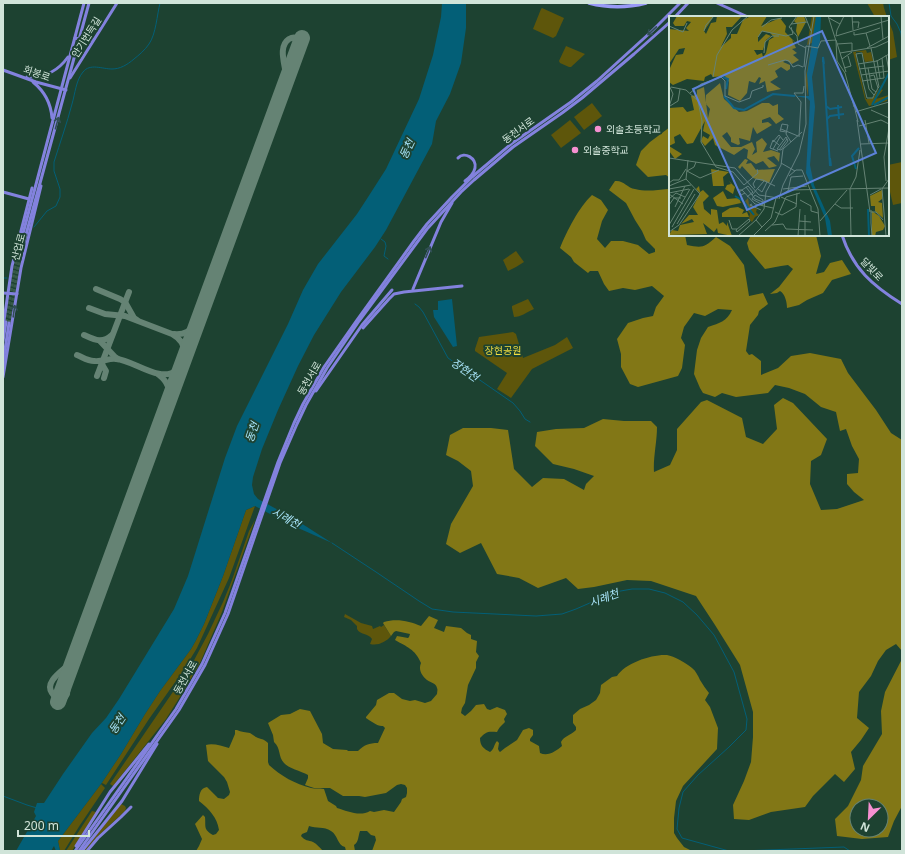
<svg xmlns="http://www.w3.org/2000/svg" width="905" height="854" viewBox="0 0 905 854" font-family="'Noto Sans','Noto Sans KR',sans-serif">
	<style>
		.green { fill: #5e560b }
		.forest { fill: #827716; fill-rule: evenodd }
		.water { fill: #035f77 }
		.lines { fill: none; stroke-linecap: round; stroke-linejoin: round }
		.stream { stroke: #035f77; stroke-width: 1 }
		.taxiway { stroke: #658374; stroke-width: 6 }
		.runway { stroke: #658374; stroke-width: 16 }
		.secondary-tunnel { stroke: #385a4a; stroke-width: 3; stroke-dasharray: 3 1.5; stroke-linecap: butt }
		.secondary { stroke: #8382de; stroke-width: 3 }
		.primary { stroke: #999af7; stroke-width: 3.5 }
		.oneway { stroke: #314f54 }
		.poi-dot { fill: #f690d1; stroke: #1d4231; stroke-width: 1.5 }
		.labels { text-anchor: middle; stroke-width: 4; stroke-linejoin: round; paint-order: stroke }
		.street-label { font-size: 10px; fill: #d0e4d9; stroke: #1d4231 }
		.poi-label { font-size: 10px; fill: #d0e4d9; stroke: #1d4231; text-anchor: start }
		.park-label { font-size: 10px; fill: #f0dd40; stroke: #1d4231 }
		.water-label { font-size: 11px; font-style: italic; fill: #a9e5fa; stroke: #1d4231 }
		.inset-river { fill: none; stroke: #035f77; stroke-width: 2 }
		.inset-road { fill: none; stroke: #658374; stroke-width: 1 }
		.view { fill: #5c82d8; fill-opacity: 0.15; stroke: #5c82d8; stroke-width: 2 }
		.inset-edge { fill: none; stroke: #d0e4d9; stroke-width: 2 }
	</style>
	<rect width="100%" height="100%" fill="#1d4231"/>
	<g class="green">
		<path d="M 867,3 L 883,3 L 884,8 L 887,17 L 875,17 Z"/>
		<path d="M 542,8 L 564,18 L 556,36 L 553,38 L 533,29 L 541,9 Z"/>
		<path d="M 888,19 L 893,32 L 897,57 L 888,60 Z"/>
		<path d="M 566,46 L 585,54 L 571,67 L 569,67 L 560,63 L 559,61 Z"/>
		<path d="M 592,103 L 602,116 L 584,130 L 574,117 Z"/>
		<path d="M 570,120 L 581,133 L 561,148 L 551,135 Z"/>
		<path d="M 902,162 L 902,203 L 893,205 L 888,183 L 888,165 Z"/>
		<path d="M 516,251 L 524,262 L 516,267 L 508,271 L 503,260 Z"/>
		<path d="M 528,299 L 534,309 C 527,312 521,317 514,317 L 512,308 L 512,306 Z"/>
		<path d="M 513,332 L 516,334 L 523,358 L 555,345 L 567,337 L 573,348 L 532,369 L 511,398 L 497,389 L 507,373 L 475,351 L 475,349 L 479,337 Z"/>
		<path d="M 255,506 L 229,578 L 197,648 L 183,671 L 149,719 L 106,785 L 102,783 L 101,784 L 105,788 L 80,825 L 64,851 L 60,851 L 58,841 L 101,784 L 121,754 L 145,714 L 160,691 L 191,649 L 195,642 L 204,624 L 223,576 L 246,510 Z"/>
		<path d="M 255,520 L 222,612 L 200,663 L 183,692 L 166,719 L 113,786 L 110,784 L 192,664 L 208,634 L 223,602 L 232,580 L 249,531 Z"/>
		<path d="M 345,614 L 361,623 L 372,626 L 373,629 L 380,626 L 381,627 L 384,625 L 391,636 C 386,642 378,646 370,644 L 372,639 C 368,633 360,635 357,629 L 357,626 L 351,620 L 344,617 Z"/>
		<path d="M 121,804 L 125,806 L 126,808 L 125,811 L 97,837 L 85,851 L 84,851 Z"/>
		<path d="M 92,811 L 96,812 L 72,851 L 66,851 Z"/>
	</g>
	<g class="forest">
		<path d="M 670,127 L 670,178 L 666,175 L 648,177 L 636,165 L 641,151 L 650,142 Z"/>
		<path d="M 615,181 C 624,180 627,188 635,189 C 646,192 657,190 668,189 L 670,191 L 670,235 L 685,235 L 687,245 C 702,248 704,248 716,237 L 730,246 L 744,265 L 749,296 L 763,293 L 768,304 L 759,311 L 758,315 L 750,325 L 746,351 L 749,355 L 752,354 L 761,361 L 761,375 L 778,368 L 791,356 L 810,353 L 841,359 L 848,373 L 876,410 L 891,433 L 902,440 L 902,651 L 896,644 L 886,650 L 878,661 L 871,676 L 859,692 L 857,718 L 869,728 L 861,740 L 851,752 L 855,769 L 844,782 L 835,774 L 813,796 L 805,807 L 771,812 L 749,820 L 734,819 L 733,805 L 744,781 L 751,762 L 753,737 L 753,712 L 740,665 L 715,625 L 696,596 L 651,581 L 627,580 L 594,587 L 578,589 L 566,578 L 538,588 L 519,578 L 497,574 L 481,543 L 460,553 L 446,544 L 451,524 L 473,486 L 471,471 L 458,461 L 446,455 L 450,435 L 463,428 L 491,428 L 508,430 L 514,469 L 532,487 L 543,478 L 564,479 L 584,490 L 586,484 L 594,476 L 574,469 L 553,464 L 535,446 L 537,432 L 556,429 L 584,428 L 603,419 L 624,421 L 651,421 L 657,427 C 657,442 653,458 654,472 L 670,465 L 677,450 L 677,429 L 701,402 L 707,400 L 742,418 L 746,437 L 763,444 L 777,429 L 774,405 L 783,398 L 793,403 L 827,439 L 821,455 L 811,461 L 810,484 L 821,510 L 837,509 L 864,500 L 854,492 L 847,484 L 847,474 L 858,473 L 859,459 L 852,446 L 846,429 L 840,431 L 836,412 L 821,407 L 805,394 L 789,388 L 775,385 L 768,393 L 736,397 L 722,393 L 715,397 L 703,393 L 700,388 L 694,374 L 697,350 L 701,338 L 708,327 C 720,323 727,321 732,310 L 718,309 L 705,316 L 694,313 L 684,327 L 681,338 L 685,345 L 682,368 L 678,376 L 638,387 L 630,384 L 621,367 L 621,354 L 617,339 L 628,323 L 643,318 L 653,316 L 656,307 L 664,296 L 652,286 L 635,290 L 623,288 L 609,291 L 604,284 L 598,271 L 590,271 L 588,273 L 574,262 L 571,257 L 560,248 C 567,231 579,207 592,195 L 601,200 L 608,210 L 602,221 L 597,239 L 605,248 L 611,241 L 623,241 L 638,245 L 649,254 L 655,252 L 655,249 L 646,240 L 642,231 L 635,220 L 626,203 L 609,190 Z"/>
		<path d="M 751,235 L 816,235 L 821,256 L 816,274 L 824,272 L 830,263 L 842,260 L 851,274 L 832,280 L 823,293 L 807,300 L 799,305 L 787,308 C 787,302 785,294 780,291 L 777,293 L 770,294 L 779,287 L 793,269 L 788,265 L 781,266 L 765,269 L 749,250 L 747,243 Z"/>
		<path d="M 429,616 L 438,620 L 434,628 L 444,632 L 446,626 L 461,628 L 467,633 L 471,635 L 471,639 L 477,641 L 476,652 L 479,656 L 476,662 L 476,668 L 468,685 L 465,703 L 462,708 L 461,713 L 465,716 L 471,711 L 476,705 L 484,704 L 487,709 L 490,710 L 497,707 L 505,710 L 507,714 L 504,719 L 505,722 L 500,727 L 498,730 L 497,732 C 487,731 486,732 480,738 C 480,746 484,749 490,752 C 494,750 494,744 497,741 L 499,743 L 498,749 L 499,751 L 500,752 L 505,748 L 517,740 L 523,730 L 529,728 L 533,730 L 533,735 L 530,739 L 530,741 L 539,746 L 540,753 C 548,757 556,751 562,746 L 561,742 C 564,736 571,735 576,730 L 576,727 L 573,723 L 573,715 L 580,709 L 589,705 L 596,700 L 600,693 L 601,685 L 612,677 L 617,676 C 625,663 652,654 667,655 C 674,656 686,663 692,668 C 696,671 698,676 700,680 C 703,685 706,689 709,693 L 705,700 L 710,707 L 718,728 L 717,749 L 683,786 L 676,801 L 674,818 L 674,833 L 677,838 L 684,847 L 692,851 L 372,851 L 376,840 L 375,836 L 371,835 L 367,831 L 360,831 C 358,836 359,842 354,845 L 355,851 L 346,851 L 345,847 C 337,845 338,835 331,831 C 324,826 316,829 309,826 L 307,832 L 302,834 L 301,836 C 305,841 308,840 313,842 C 317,844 320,848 323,851 L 196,851 L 199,846 L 202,839 L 195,824 L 203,815 L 205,817 C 206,827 203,829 213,835 L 216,834 L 219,830 C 217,817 209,809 199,801 C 199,795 200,788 207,787 L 218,798 L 224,799 L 229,795 L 230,792 L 227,782 L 224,777 L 208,761 L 206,745 C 213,743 222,746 229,748 L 235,734 L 235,730 L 237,730 C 241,732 246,732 250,733 C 252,734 254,736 256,737 C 262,740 263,738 268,743 L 268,762 L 269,765 C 281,776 295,784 311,788 C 315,789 319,788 324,789 L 328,801 L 336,806 L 337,808 C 347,811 360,817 370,811 L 374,812 L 384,810 L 394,812 L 401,802 L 402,799 L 406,797 L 407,793 L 407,788 L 405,785 L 401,784 L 397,785 L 386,793 L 365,797 L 359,796 L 343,796 L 330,788 L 314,788 L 305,785 L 308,778 L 308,775 C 301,771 288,768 284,763 C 278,757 281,748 274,742 L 273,735 L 268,723 L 281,715 L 290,714 L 300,709 L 310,711 L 322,734 L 323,743 L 333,749 L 347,750 L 348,751 L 358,751 C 364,745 369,743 378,743 L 385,728 L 383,726 C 378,727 371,721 366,718 L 366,717 L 376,705 L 377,700 L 389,693 L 394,693 L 402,699 L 410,701 L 415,700 L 425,703 L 431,701 L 437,694 C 437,692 438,690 437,688 C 436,683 431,683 427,680 C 422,676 418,670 421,663 C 415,649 407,647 395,640 L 397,636 L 408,638 L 409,637 L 410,634 L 396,631 L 394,632 L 391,636 L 383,623 L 384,622 C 396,618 410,621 421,626 Z"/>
		<path d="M 902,659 L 902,806 L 894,821 L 888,837 L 862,839 L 837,836 L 835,819 L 848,806 L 861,780 L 863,766 L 882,734 L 881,711 L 885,692 ZM 857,806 L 881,806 L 881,830 L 857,830 Z"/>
	</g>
	<g class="water">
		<path d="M 442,3 L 466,3 L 466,28 L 461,63 L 450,94 L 436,121 L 432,144 L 386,230 L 375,247 L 341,292 L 314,335 L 298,366 L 278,410 L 262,449 L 253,477 L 252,485 L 254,494 L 258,499 L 293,518 L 332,543 L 289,524 L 255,506 L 246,510 L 223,576 L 204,624 L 195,642 L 191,649 L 160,691 L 145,714 L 121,754 L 101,784 L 58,841 L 60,851 L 56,851 L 54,846 L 51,851 L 16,851 L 36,816 L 34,812 L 37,803 L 44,803 L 63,774 L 92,733 L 106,718 L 119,699 L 174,609 L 188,576 L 225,458 L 237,426 L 288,324 L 303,290 L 318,264 L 357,214 L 370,194 L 386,169 L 419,99 L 433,55 L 441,17 Z"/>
		<path d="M 452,299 L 457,346 L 453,347 L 434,317 L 433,310 L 438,310 L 438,301 Z"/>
	</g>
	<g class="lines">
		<g class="stream">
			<path d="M 889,3 L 891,16 L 897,24 L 901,33 L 902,43"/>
			<path d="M 34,227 L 47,211 L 56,206 L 60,197 L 60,189 L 54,171 L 54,162 C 60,143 67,123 72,104 C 75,94 76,80 83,72 C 90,63 102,69 112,69 C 120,69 127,65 134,59 C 139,55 145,50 149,44 C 156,34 157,15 160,3"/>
			<path d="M 381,239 L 385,242 L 386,246 L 384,256 L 388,259"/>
			<path d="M 3,278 L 7,278"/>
			<path d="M 415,304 L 419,307 L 423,312 L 448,358 L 513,403 L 520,411 L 525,419 L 530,422"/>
			<path d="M 332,543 L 376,572 L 419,601 L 432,609 L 453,612 L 536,616 L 562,614 L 576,609 L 615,592 L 632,589 L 649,589 L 665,593 L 683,602 L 697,615 L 714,635 L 734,672 L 747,719 L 746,730 L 729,747 L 698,775 L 683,792 L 679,808 L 677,829 L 682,838 L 729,851"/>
			<path d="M 3,796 L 27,805 L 37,808"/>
			<path d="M 741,851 L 844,847 L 850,851"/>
		</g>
		<g class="taxiway">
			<path d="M 284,87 C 284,84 285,80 286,77 C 286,66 277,47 289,39 C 296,35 305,41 303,48 C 301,52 298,55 296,59 C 293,62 292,66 290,70"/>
			<path d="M 96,289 L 120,299 L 125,302 L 134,318 L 137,320"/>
			<path d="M 174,334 C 185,335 190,331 197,323"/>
			<path d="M 84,335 C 95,340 102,344 112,335"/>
			<path d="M 100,341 L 115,357 L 118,359"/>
			<path d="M 77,355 C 82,357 88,361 94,361 C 102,362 109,358 116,359 C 134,360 160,384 177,370 C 182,365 184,360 184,353 C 185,344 179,338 172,334 L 125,316 L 105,314 L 89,308"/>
			<path d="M 102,363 L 103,366 L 106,371 L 104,378"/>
			<path d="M 159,375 C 168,382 170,389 169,400"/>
			<path d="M 97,376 L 129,292"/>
			<path d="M 70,669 L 67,694 L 65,697 L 63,699 C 58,699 54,697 52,693 C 43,680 68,668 73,660 C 73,660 76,655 76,654"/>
		</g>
		<path class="runway" d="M 58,702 L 302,38"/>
		<g class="secondary-tunnel">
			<path d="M 6,322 L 15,267 L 21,241"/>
			<path d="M 9,323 L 18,267 L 24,242"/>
		</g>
		<g class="secondary">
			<path d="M 717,3 L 748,17"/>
			<path d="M 675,17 L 688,3"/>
			<path d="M 75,38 L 89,41 L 94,39"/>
			<path d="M 3,70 L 36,82 L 66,90"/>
			<path d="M 27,77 C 44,78 58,71 68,57"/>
			<path d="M 70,78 L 117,3"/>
			<path d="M 33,82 C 44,91 51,104 52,118"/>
			<path d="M 458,158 C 464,151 477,158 475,168 C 474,173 469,178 465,181"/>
			<path d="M 3,192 L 29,199"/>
			<path d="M 842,235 C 853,269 873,286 902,304"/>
			<path d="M 21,241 L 84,3"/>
			<path d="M 24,242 L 89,3"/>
			<path d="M 413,289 L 441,222 L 452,203"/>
			<path d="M 3,293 L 17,294"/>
			<path d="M 3,327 L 12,266 L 32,188"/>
			<path d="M 363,328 L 389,299 L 394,294 L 404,292 L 462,286"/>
			<path d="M 3,341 L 6,322"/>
			<path d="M 3,363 L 9,323"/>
			<path d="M 3,377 L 21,268 L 41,186"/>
			<path d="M 316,391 L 362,325 L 392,290"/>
			<path d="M 76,846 L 110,792 L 149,744"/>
			<path d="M 75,851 L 176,709 L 202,664 L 225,613 L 278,462 L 294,423 L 303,404 L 324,367 L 357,320 L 414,241 L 427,224 L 452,197 L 472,177 L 511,144 L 571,102 L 597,81 L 652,31 L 680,3"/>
			<path d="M 79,851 L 179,710 L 205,665 L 228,614 L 280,463 L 297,424 L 306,405 L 327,368 L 359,321 L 427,229 L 461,192 L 474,180 L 513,147 L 562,113 L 582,98 L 634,54 L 670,22"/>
			<path d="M 82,851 L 122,801 L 157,744"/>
			<path d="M 87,851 L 98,838 L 121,817 L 131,807"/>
		</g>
		<path class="primary" d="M 589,3 C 608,8 627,8 646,3"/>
	</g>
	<defs><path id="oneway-shaft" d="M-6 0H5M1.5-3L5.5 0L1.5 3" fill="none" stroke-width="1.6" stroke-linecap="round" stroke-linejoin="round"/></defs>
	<g class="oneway">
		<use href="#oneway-shaft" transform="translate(652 31) rotate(137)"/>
		<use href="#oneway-shaft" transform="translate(57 123) rotate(-75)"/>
		<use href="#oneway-shaft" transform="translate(428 252) rotate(-68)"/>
		<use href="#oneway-shaft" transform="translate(14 311) rotate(-82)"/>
	</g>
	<g class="poi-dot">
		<circle cx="598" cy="129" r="4"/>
		<circle cx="575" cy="150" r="4"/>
	</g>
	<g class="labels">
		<g class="street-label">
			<text transform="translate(86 37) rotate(-58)" y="4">안기번득길</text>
			<text transform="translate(37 73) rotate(19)" y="4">화봉로</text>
			<text transform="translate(518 130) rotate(-36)" y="4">동천서로</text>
			<text transform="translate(18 247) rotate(-76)" y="4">산업로</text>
			<text transform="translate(872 269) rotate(47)" y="4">달빛로</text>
			<text transform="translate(309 378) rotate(-60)" y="4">동천서로</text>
			<text transform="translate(185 677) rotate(-61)" y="4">동천서로</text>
		</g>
		<g class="poi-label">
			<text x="606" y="133">외솔초등학교</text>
			<text x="583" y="154">외솔중학교</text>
		</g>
		<g class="park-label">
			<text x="503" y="354">장현공원</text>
		</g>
		<g class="water-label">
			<text transform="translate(407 149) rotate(-65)" y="4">동천</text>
			<text transform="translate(465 370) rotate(35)" y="4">장현천</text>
			<text transform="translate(252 432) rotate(-71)" y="4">동천</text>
			<text transform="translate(286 518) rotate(29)" y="4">시례천</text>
			<text transform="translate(604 598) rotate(-20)" y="4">시례천</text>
			<text transform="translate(117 724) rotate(-56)" y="4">동천</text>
		</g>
	</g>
	<g transform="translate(669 16)">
		<rect width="220" height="220" fill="#1d4231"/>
		<path d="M 143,0 L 147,0 L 147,5 L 139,57 L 139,81 L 136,64 L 143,27 L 138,29 ZM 197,34 L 198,37 L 202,36 L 204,45 L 196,46 L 193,36 L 187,36 L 187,41 L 197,83 L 204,82 L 210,73 L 214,74 L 207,83 L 220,79 L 218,85 L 200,90 L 196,83 L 184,36 ZM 79,182 L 80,188 L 88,193 L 87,196 L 90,199 L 86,201 L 83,206 L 80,203 L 81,198 L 71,184 L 84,199 L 76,185 Z" fill="#5e560b"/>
		<path d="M 8,0 L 45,0 L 35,15 L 37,18 L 42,7 L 47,6 L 48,0 L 73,0 L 63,11 L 57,11 L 58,18 L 52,31 L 62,22 L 62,18 L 68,18 L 74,4 L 80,1 L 98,0 L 92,10 L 111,2 L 117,10 L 116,16 L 128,28 L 123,24 L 127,32 L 123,33 L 128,37 L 124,39 L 130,44 L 123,48 L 117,44 L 114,46 L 121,49 L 121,53 L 118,55 L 112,51 L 106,55 L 109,61 L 101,66 L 112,73 L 98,76 L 96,65 L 90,68 L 92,62 L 90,61 L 86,67 L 80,65 L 78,77 L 71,85 L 59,79 L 60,66 L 56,60 L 44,61 L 42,58 L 36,61 L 35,65 L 18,63 L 4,69 L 0,66 L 1,52 L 7,39 L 14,38 L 16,32 L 10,33 L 0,48 L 0,13 L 20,15 L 17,12 L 22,6 L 18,5 L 15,10 L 6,10 L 4,7 ZM 93,15 L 101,17 L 105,21 L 100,24 L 97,37 L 94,41 L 93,37 L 88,39 L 85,34 L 94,34 L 97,24 L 102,20 L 97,18 L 89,26 L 89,21 ZM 129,0 L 135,0 L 137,6 L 129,21 L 127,15 L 128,8 L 125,5 ZM 51,67 L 55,83 L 70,96 L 78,95 L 93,87 L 100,87 L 104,90 L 109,88 L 109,98 L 115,103 L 107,108 L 101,101 L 93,104 L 93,107 L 99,106 L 103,109 L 88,118 L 84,111 L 81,125 L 70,122 L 71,128 L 69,129 L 62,126 L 62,122 L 58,116 L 53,120 L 62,131 L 72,131 L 83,126 L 86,133 L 83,139 L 88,136 L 87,126 L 93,122 L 98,128 L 94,136 L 102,134 L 111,137 L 110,146 L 105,140 L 98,142 L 108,150 L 100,152 L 94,145 L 87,148 L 78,142 L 79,134 L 75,132 L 65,139 L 46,129 L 44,122 L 36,130 L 32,125 L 34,120 L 39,123 L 41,119 L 34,115 L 36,105 L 24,127 L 18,128 L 11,118 L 5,121 L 6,127 L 0,130 L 13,138 L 6,143 L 0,135 L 0,92 L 14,91 L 18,96 L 25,94 L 22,80 L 28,79 L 28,74 L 35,71 L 39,102 L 41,93 L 37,88 L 37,79 ZM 76,143 L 79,144 L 77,148 L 82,147 L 87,154 L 106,153 L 100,167 L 84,162 L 73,150 L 71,153 L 69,151 ZM 42,153 L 60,156 L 54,161 L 55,170 L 44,170 ZM 60,165 L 66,171 L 64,178 L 56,173 L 58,169 L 62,168 ZM 30,170 L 31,176 L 34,174 L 40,180 L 34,186 L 35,193 L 42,199 L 42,193 L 48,194 L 50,208 L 54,206 L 58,210 L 58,206 L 63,220 L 49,217 L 48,212 L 45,216 L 34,207 L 38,218 L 0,219 L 3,214 L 9,215 L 11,209 L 25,206 L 23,203 L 12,208 L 20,199 L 29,199 L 24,191 L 31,177 L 27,173 ZM 213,174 L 213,183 L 209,186 L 213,187 L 214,202 L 206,195 L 206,190 L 202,190 L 201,180 ZM 54,175 L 58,183 L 70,182 L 72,187 L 54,191 L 48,190 L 44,182 ZM 69,191 L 75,194 L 73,198 L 78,196 L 80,201 L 53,201 L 53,197 L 61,192 ZM 203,195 L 210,200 L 216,210 L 214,214 L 207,216 L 206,220 L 203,220 Z" fill="#827716" fill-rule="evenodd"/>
		<path d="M 147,0 L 152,0 L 151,25 L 143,61 L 146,91 L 141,149 L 145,169 L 161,205 L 163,220 L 159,220 L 156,202 L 137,157 L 141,85 L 138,82 L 125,80 L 140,80 L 138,58 Z" fill="#035f77"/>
		<path class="inset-river" d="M 154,41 L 161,150M 154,46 L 154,41 L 155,48M 54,61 L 59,63 L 57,73M 55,80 L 65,92 L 75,94 L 104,78 L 126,80M 169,89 L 170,103M 203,89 L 220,57M 205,89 L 220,81M 157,90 L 161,93 L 173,91M 158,103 L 161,100 L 175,98M 161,142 L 162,150 L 161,145M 187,153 L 183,140 L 190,132M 66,180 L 74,185 L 85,199M 199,193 L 200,220"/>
		<path class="inset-road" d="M 128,0 L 120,11 L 128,20 L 129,28 L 137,32M 136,0 L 142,15M 159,0 L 167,25 L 168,45 L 176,57 L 185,91M 183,0 L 184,14M 212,0 L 214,23M 160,2 L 171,8M 183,6 L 190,6 L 189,12M 122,8 L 138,6M 0,10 L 14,16 L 18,7M 93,11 L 102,4 L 113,2M 168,14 L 167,20 L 220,4M 168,14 L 175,0M 35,15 L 37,9 L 45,0M 185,16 L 185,19 L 197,17M 197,17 L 211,12M 197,17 L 201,30M 89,21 L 93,15 L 117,20 L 124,18 L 122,11M 168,28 L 183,27 L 183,35M 198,32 L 220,20M 202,32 L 210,71M 95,37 L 96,26 L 103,20 L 110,20M 171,37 L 207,31 L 220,25M 217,39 L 220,55M 173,43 L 183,36M 208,44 L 211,62M 189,48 L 208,45 L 220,38M 99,49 L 116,44 L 120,45 L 124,51 L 129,49 L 134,51M 135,51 L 137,30 L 149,32 L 152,25 L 167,24 L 177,56M 175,52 L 182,50 L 179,40M 199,52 L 203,73 L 207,76M 190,53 L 215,50M 192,59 L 220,55M 201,60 L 205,59 L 209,72M 44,61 L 48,39 L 63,14 L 79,0M 193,65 L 215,62 L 213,42M 0,69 L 4,78 L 0,91M 2,71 L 17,74 L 29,85 L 33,105 L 32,126 L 47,151 L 64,156 L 75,169 L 89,157 L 88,153M 21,77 L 32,68 L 52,61 L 56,65 L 56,80 L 70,86 L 81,82 L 83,75 L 94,71 L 94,69M 205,79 L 200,73 L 193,37 L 187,38 L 198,82 L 204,82 L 204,81 L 207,76 L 209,72 L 210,71M 185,89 L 189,106M 1,90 L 9,85 L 11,73M 202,94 L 220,102M 186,96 L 220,86M 188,104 L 201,196M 196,104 L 200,127M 190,110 L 212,104 L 220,108M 112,113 L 129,120M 117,116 L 111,115 L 113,108 L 119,109 L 117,118 L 122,126M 117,121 L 119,125 L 112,134 L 108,133 ZM 130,121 L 132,86 L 125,77 L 134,77 L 135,70M 123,125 L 133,116M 104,126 L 110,119 L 114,124M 192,128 L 220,127M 104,133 L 111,121M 110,134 L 118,123M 109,135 L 101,132 L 104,124 L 110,129M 0,142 L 66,152 L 90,179 L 109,182M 27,146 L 25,151 L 18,155 L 31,162 L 50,154M 112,147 L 126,155M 120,160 L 127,154 L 133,154 L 149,193 L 151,220M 17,163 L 19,144M 217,165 L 215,141 L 220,112M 0,167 L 4,164 L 10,164 L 17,153M 0,170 L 17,163M 77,171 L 86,183 L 94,186M 86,172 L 84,168 L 87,163 L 94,164 L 106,170M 0,173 L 22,169M 89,173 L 93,176 L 98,166M 114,173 L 138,170M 181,173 L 182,220M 181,173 L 187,161 L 191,134M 73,174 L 86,188 L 104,192M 73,174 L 69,174 L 72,179 L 76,177M 119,175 L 122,161 L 134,160M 70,176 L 79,170 L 84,176 L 78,181M 0,177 L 20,173M 0,178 L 14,188M 83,179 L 95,165M 86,179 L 94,184 L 94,189 L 83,183 ZM 201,179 L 212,173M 112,181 L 128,188M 0,183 L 7,177 L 16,181M 110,183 L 114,169 L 130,137 L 137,108 L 136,55 L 145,0M 131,184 L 142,190 L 142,195 L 149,197M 83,188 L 81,189 L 92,194M 166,188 L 172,192 L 184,192M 0,189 L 5,182 L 12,182M 6,191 L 16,170M 202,194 L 202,207M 106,196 L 113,199 L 127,191 L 128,177M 202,196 L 207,196 L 214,204M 80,203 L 81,205 L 68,216 L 67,214 ZM 60,204 L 63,213 L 68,213M 130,205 L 142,206M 151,205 L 178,174M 202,207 L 203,220M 8,208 L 26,178M 0,209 L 21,173M 103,209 L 114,208 L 117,213M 3,211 L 25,173M 93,211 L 87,204 L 95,193 L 97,176 L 112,149 L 114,133 L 123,125M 117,213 L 144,214M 96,215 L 106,206 L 117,181 L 131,177M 0,216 L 10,209 L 31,178 L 17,163M 69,220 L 87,204M 84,220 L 102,202 L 107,182 L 120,174 L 220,172M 129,220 L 131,193M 136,220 L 136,199M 217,220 L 213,173 L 220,163"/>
		<path class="view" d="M 153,15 L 207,137 L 78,194 L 24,73 Z"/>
		<rect width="220" height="220" class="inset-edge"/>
	</g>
	<rect width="905" height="854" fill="none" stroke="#d0e4d9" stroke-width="8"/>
	<g transform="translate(869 818) rotate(204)"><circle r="19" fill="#1d4231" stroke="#658374"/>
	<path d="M0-3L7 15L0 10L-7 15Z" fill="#f690d1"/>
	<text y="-6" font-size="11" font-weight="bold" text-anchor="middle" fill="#d0e4d9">N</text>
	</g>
	<path d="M18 830v6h71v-6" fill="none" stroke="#d0e4d9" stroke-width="2"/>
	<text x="24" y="830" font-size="12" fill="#d0e4d9" stroke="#1d4231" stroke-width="3" paint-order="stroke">200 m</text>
</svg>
